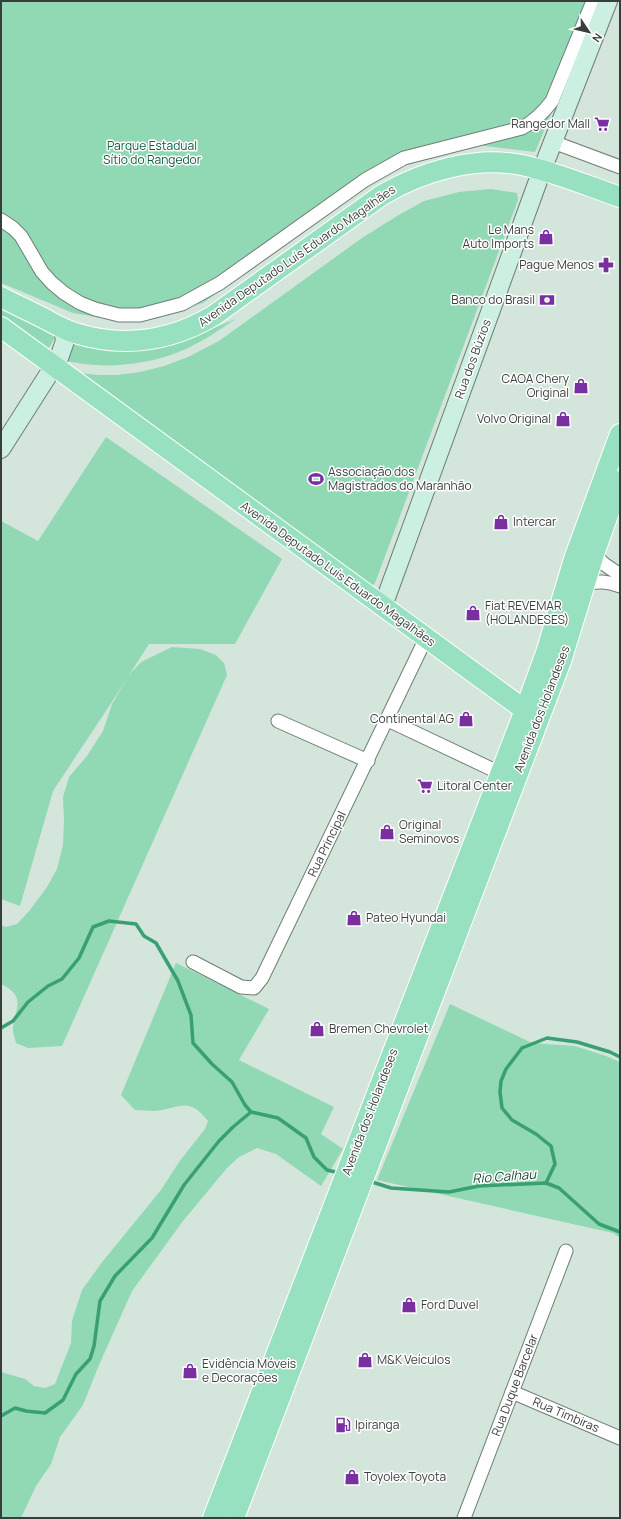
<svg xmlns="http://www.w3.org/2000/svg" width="621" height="1519" viewBox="0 0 621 1519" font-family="Manrope,sans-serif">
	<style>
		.green { fill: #90d9b4 }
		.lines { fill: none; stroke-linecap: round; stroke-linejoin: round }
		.stream { stroke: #39a074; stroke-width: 3.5 }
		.street-casing { stroke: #6e7e75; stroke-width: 15 }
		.secondary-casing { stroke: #6e7e75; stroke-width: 20 }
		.primary-casing { stroke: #fff; stroke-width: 22 }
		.street { stroke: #fff; stroke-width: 13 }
		.secondary { stroke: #cbefe0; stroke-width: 18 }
		.primary { stroke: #97e0c0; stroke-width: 20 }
		.labels { text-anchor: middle; stroke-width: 3; stroke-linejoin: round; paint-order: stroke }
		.poi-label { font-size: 12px; fill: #383f3b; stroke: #fff; text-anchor: start }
		.park-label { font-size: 12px; fill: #0f5c3f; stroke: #fff }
		.street-label { font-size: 12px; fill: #383f3b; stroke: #fff }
		.water-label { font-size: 13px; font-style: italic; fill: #1c4633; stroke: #fff }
	</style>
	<rect width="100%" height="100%" fill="#d4e5db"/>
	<g class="green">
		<path d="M 1,1 L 599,1 L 535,152 L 477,145 L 407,160 L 381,174 L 203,303 L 143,321 L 114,320 L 73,313 L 1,283 Z"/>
		<path d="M 491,189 L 517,193 L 518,200 L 375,583 L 372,586 L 366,587 L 72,372 L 98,375 L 117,375 L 140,372 L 164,366 L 188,357 L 219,341 L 362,238 L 397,216 L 424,201 L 459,192 Z"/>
		<path d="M 1,305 L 53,334 L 54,339 L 50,347 L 43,349 L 1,317 Z"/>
		<path d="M 236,319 C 219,330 203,341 186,349 C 148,366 101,370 62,360 L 72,341 L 108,350 L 123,350 L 198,334 Z"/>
		<path d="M 106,437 L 282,559 L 235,644 L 149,644 L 129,675 L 141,662 L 172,647 L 200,649 L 216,655 L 224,663 L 227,675 L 62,1046 L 28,1048 L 16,1043 C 15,1039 13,1034 13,1030 C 14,1009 28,997 1,984 L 1,925 L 6,927 L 17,924 L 30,910 L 47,887 L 57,869 L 63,845 L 64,820 L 63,797 L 69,777 L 87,756 L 103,731 L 112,704 L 127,679 L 53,791 L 20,906 L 1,899 L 1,521 L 38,541 Z"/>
		<path d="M 176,963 L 269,1009 L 239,1060 L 334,1107 L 321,1134 L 343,1149 L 321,1186 L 276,1154 L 257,1148 L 239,1157 L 227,1168 L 183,1221 L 132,1291 L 99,1365 L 83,1405 L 60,1437 L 51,1464 L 36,1486 L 21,1518 L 1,1518 L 1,1372 L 25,1379 L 34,1386 L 45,1388 L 55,1384 L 71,1343 L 72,1321 L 82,1290 L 103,1261 L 161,1190 L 179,1162 L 205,1129 L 208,1121 C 188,1095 179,1109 154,1111 C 148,1111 141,1110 135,1110 L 121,1095 Z"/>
		<path d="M 450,1004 L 532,1043 L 575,1046 L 606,1056 L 620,1062 L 620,1238 L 613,1233 L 377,1180 Z"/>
	</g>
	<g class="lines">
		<g class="stream">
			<path d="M 1,1028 L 13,1021 L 28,1002 L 48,986 L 62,979 L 79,958 L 93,927 L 109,921 L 136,924 L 144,936 L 156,943 L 178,981 L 191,1015 L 193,1043 L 212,1064 L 232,1082 L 245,1105 L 251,1112"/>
			<path d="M 369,1181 L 391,1188 L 449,1192 L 479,1186 L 546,1183 L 559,1188 L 599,1224 L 620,1232"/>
			<path d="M 546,1183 L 555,1164 L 551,1146 L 536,1134 L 512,1120 L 502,1108 L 500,1092 L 501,1081 L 506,1069 L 522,1048 L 547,1038 L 577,1042 L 610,1052 L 620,1057"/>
			<path d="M 1,1416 L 15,1408 L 26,1411 L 45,1413 L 63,1400 L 76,1374 L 90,1359 L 94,1346 L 100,1301 L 115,1276 L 152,1238 L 184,1185 L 219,1141 L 233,1127 L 251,1112 L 278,1118 L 306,1138 L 314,1157 L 327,1170 L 340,1173"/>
		</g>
		<g class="street-casing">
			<g id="street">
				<path d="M 553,142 L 620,167"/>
				<path d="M 1,220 L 13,228 L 21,236 L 42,272 L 52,283 L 64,293 L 80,303 L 95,309 L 119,315 L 140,315 L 182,304 L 220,283 L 365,180 L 404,158 L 522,128 C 535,121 543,113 552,101 L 593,1"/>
				<path d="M 594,554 L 604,564 L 620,575"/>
				<path d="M 584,584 C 598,581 607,581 620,586"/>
				<path d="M 388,720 L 500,773"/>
				<path d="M 278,721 L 368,761"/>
				<path d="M 193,962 L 241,987 L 254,988 L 262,978 L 426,638"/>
				<path d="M 512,1392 L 620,1438"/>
				<path d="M 464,1518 L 566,1251"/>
			</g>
		</g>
		<g class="secondary-casing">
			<g id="secondary">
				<path d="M 1,449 L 59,358 L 65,341 L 63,328"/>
				<path d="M 383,606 L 542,170 L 608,1"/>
			</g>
		</g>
		<g class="primary-casing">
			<g id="primary">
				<path d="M 1,297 C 16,305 32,312 47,320 C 56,325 66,330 75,333 C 123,348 170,341 213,316 L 382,195 C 423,171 474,156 522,165 C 555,172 588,186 620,197"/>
				<path d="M 1,327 L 525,710 L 538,709"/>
				<path d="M 213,1518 L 525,710 L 546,653 L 574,559 L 620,434"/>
				<path d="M 234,1518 L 561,661 L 594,554 L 620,481"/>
			</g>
		</g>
		<use href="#street" class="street"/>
		<use href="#secondary" class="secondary"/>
		<use href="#primary" class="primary"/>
	</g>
	<defs>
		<g id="supermarket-bare" transform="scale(1.2)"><path d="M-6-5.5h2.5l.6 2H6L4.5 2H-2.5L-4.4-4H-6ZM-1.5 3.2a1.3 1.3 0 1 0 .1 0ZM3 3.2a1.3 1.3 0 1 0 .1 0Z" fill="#7a2fa1" stroke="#fff" stroke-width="2.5" paint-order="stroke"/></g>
		<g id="shop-bare" transform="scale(1.2)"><path d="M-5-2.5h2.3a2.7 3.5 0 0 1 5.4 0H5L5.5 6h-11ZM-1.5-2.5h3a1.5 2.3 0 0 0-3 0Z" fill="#7a2fa1" stroke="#fff" stroke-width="2.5" paint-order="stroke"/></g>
		<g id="pharmacy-bare" transform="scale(1.2)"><path d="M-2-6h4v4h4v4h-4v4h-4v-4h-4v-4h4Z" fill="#7a2fa1" stroke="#fff" stroke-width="2.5" paint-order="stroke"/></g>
		<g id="bank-bare" transform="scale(1.2)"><path d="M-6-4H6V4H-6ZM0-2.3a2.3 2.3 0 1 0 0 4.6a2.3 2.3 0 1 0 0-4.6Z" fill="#7a2fa1" stroke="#fff" stroke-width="2.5" paint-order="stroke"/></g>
		<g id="stadium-bare" transform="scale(1.2)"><path d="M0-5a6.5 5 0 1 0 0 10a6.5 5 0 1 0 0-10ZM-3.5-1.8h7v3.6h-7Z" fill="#7a2fa1" stroke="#fff" stroke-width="2.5" paint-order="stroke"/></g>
		<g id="fuel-bare" transform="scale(1.2)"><path d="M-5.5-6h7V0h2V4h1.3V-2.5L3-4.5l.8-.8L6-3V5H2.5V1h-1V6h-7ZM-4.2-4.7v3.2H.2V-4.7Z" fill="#7a2fa1" stroke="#fff" stroke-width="2.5" paint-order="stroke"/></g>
	</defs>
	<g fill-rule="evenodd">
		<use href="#supermarket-bare" x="602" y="124"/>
		<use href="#shop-bare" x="546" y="237"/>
		<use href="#pharmacy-bare" x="606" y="265"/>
		<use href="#bank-bare" x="547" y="300"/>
		<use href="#shop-bare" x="581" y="386"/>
		<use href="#shop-bare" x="563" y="419"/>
		<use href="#stadium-bare" x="316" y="479"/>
		<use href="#shop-bare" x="501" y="522"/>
		<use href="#shop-bare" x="473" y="613"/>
		<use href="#shop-bare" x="466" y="719"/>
		<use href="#supermarket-bare" x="425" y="786"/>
		<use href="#shop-bare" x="387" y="832"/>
		<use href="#shop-bare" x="354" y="918"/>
		<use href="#shop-bare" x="317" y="1029"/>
		<use href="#shop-bare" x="409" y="1305"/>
		<use href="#shop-bare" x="365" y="1360"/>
		<use href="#shop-bare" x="190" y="1371"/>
		<use href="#fuel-bare" x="343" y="1425"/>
		<use href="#shop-bare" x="352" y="1477"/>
	</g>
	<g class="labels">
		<g class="poi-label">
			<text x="590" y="128" text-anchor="end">Rangedor Mall</text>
			<text x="534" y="234" text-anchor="end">Le Mans<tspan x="534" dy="14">Auto Imports</tspan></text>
			<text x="594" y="269" text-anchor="end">Pague Menos</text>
			<text x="535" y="304" text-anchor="end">Banco do Brasil</text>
			<text x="569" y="383" text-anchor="end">CAOA Chery<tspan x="569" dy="14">Original</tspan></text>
			<text x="551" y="423" text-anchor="end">Volvo Original</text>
			<text x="328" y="476">Associação dos<tspan x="328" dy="14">Magistrados do Maranhão</tspan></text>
			<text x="513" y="526">Intercar</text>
			<text x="485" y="610">Fiat REVEMAR<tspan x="485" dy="14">(HOLANDESES)</tspan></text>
			<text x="454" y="723" text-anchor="end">Continental AG</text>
			<text x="437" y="790">Litoral Center</text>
			<text x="399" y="829">Original<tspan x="399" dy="14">Seminovos</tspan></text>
			<text x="366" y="922">Pateo Hyundai</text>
			<text x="329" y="1033">Bremen Chevrolet</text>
			<text x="421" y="1309">Ford Duvel</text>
			<text x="377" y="1364">M&amp;K Veículos</text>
			<text x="202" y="1368">Evidência Móveis<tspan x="202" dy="14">e Decorações</tspan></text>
			<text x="355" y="1429">Ipiranga</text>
			<text x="364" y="1481">Toyolex Toyota</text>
		</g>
		<g class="park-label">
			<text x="152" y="150">Parque Estadual<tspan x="152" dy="14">Sítio do Rangedor</tspan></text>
		</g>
		<g class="street-label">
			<text transform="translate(297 256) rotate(-35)" y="4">Avenida Deputado Luís Eduardo Magalhães</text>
			<text transform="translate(473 359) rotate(-70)" y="4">Rua dos Búzios</text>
			<text transform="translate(338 574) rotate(36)" y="4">Avenida Deputado Luís Eduardo Magalhães</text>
			<text transform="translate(542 709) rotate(-69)" y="4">Avenida dos Holandeses</text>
			<text transform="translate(327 844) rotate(-64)" y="4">Rua Principal</text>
			<text transform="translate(370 1112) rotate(-69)" y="4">Avenida dos Holandeses</text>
			<text transform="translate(515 1385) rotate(-69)" y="4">Rua Duque Barcelar</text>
			<text transform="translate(566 1415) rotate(23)" y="4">Rua Timbiras</text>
		</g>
		<g class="water-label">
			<text transform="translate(504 1176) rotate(-4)" y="5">Rio Calhau</text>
		</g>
	</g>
	<rect width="621" height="1519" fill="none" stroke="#383f3b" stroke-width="4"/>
	<g transform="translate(589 32) rotate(125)" stroke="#ffffff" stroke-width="3" paint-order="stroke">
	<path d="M0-3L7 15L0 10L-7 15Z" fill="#383f3b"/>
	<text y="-6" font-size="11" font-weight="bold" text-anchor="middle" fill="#383f3b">N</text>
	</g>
</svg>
